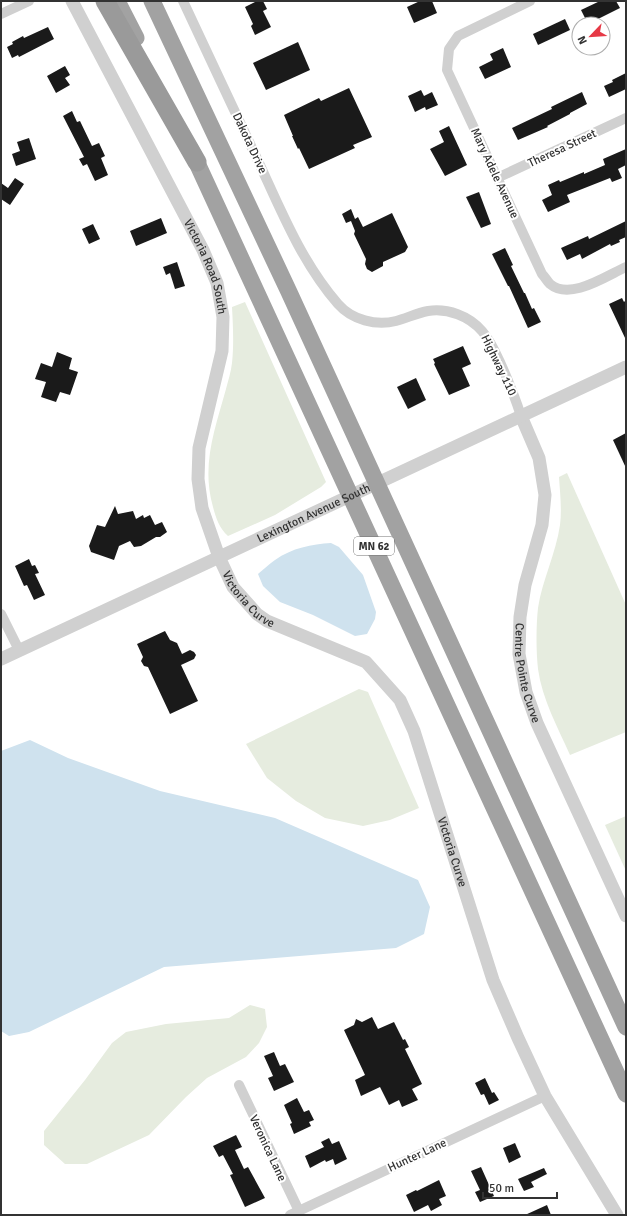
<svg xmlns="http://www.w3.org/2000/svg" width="627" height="1216" viewBox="0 0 627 1216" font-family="Signika,sans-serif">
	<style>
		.green { fill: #e6ecdf }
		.water { fill: #cfe2ee }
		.building { fill: #1a1a1a }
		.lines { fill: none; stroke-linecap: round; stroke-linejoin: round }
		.minor { stroke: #d0d0d0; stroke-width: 10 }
		.tertiary { stroke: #d0d0d0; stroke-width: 13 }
		.trunk { stroke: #a2a2a2; stroke-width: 17 }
		.motorway { stroke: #9a9a9a; stroke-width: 19 }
		.labels { text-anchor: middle; stroke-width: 4; stroke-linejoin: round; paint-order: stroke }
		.shield { fill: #fff; stroke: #707070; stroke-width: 1 }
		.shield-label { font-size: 11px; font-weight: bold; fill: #333 }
		.street-label { font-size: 12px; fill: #333; stroke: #fff }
	</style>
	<rect width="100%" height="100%" fill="#fff"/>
	<g class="green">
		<path d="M 245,302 L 326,482 L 321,487 L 275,515 L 228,536 C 219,528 216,518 213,507 C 201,465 215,429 226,389 C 228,381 231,372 232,363 C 234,344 233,326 232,307 Z"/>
		<path d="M 567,473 L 626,605 L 626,732 L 570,755 C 558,728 542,699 538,669 C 536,651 536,626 538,608 C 542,581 556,553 560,525 C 562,510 560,492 559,477 Z"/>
		<path d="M 359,689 L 368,692 L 419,808 L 390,820 L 363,826 L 325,818 L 296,801 L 267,778 L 246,744 Z"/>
		<path d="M 626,816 L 626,871 L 605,825 Z"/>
		<path d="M 250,1005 L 265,1009 L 267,1027 L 259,1043 L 246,1057 L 207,1078 L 186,1097 L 149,1135 L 87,1164 L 65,1164 L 44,1145 L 44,1131 L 85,1080 L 112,1043 L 126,1032 L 166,1024 L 229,1018 Z"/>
	</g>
	<g class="water">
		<path d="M 331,543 L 339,547 L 363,575 L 376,612 L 375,619 L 367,634 L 355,636 L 313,615 L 280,602 L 263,586 L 258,574 C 264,569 269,564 275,560 C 292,548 312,544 331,543 Z"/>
		<path d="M 30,740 L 68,758 L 160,791 L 275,818 L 418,880 L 430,907 L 424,934 L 396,948 L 164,967 L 29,1032 L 9,1036 L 1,1031 L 1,751 Z"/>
	</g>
	<g class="building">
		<path d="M 257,1 L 263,1 L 267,9 L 263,11 L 271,27 L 255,35 L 251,26 L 253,24 L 245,7 Z"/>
		<path d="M 420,1 L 432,1 L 437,13 L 414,23 L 407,7 Z"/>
		<path d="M 600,1 L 616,1 L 620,8 L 588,24 L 581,10 Z"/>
		<path d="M 565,19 L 570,30 L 538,45 L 533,34 Z"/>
		<path d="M 48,27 L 54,39 L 19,57 L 18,55 L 12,58 L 7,47 L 13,44 L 12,42 L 23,36 L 24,38 Z"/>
		<path d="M 298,42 L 310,70 L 266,90 L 253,63 Z"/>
		<path d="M 503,48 L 511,67 L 485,79 L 479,67 L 493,60 L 490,54 Z"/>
		<path d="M 65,66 L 70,75 L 65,78 L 70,85 L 56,93 L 47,76 Z"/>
		<path d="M 626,73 L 626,89 L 609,97 L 604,86 L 613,82 L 612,80 Z"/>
		<path d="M 349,88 L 372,137 L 353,145 L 355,148 L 309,169 L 299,148 L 298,149 L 292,136 L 293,136 L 284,115 L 319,98 L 321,101 Z"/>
		<path d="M 421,90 L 424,96 L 432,92 L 438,105 L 426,110 L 425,107 L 415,112 L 408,96 Z"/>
		<path d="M 582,92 L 587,104 L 570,113 L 570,114 L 547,126 L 548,127 L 518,140 L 512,128 L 552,109 L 551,107 Z"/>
		<path d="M 72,111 L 77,122 L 80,121 L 92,146 L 99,143 L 105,156 L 101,158 L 108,175 L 95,181 L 87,164 L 83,166 L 79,159 L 84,157 L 63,116 Z"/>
		<path d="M 449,126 L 467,165 L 445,176 L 430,149 L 444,142 L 439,131 Z"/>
		<path d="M 29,138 L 36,159 L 16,166 L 12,154 L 20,151 L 17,142 Z"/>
		<path d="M 626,149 L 626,165 L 618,169 L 622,178 L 612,182 L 610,178 L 567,195 L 570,202 L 548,212 L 542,200 L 552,195 L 548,185 L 559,180 L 560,182 L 584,172 L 584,174 L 605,165 L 603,159 Z"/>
		<path d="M 15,178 L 24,184 L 10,205 L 1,199 L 1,183 L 8,188 Z"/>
		<path d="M 479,192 L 491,224 L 481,228 L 466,197 Z"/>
		<path d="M 351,209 L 355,219 L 358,217 L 363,227 L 392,213 L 408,247 L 405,252 L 383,262 L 383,266 L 372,272 L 367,269 L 365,264 L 366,259 L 354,234 L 355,231 L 351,221 L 346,223 L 342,214 Z"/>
		<path d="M 161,218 L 167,233 L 136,246 L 130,231 Z"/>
		<path d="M 626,221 L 626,237 L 619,240 L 620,242 L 611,246 L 610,244 L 582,259 L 580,254 L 567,260 L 561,248 L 588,236 L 589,239 Z"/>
		<path d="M 93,224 L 100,239 L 89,244 L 82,229 Z"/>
		<path d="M 505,248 L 513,265 L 511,266 L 524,293 L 525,293 L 532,309 L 534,308 L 541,322 L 528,328 L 509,286 L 508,286 L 492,254 Z"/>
		<path d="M 177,262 L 185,286 L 175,289 L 170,273 L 166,275 L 163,267 Z"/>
		<path d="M 622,298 L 624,302 L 626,300 L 626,340 L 609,304 Z"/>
		<path d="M 463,346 L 471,364 L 462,368 L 470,386 L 449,395 L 434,364 L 435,363 L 433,359 Z"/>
		<path d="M 57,352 L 72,358 L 69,369 L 78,372 L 70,395 L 60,392 L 56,402 L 41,397 L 46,382 L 35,379 L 41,363 L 52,367 Z"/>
		<path d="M 416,378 L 426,400 L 408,409 L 397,387 Z"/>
		<path d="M 626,433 L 626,468 L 613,440 Z"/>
		<path d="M 115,506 L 118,514 L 133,511 L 136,519 L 143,515 L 144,518 L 150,515 L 155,525 L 162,522 L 167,532 L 160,537 L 156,537 L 141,546 L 134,547 L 130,541 L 119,546 L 114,560 L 91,552 L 89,546 L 97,525 L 105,527 Z"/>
		<path d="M 29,559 L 32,566 L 35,565 L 39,573 L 35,574 L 45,595 L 34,600 L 27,585 L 24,586 L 15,566 Z"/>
		<path d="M 165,631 L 170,640 L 177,643 L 182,654 L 190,650 L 194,652 L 196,655 L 194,659 L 181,665 L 198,701 L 170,714 L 148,667 L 144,666 L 141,661 L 143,657 L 137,644 Z"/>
		<path d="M 372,1017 L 378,1029 L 394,1022 L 403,1040 L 405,1039 L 409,1047 L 405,1049 L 422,1084 L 412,1089 L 418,1100 L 402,1107 L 399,1100 L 389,1105 L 380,1087 L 361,1096 L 355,1080 L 365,1075 L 344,1030 L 354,1025 L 356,1019 L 362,1022 Z"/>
		<path d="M 274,1052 L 280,1066 L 285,1064 L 294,1082 L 274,1091 L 268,1078 L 273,1076 L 264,1056 Z"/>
		<path d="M 485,1078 L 492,1093 L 494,1092 L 499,1100 L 489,1105 L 484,1094 L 481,1095 L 475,1083 Z"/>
		<path d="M 297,1098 L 304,1112 L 309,1110 L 314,1120 L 309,1122 L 311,1126 L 294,1134 L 290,1124 L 292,1123 L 284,1105 Z"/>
		<path d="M 236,1135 L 242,1147 L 235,1150 L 244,1169 L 248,1167 L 265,1198 L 245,1207 L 230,1175 L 233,1174 L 223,1155 L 219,1157 L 213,1146 Z"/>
		<path d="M 329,1138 L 332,1144 L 339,1141 L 347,1159 L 335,1165 L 333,1159 L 326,1162 L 325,1160 L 310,1168 L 305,1156 L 324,1147 L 321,1142 Z"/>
		<path d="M 515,1143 L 521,1157 L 509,1163 L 503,1148 Z"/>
		<path d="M 481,1167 L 494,1196 L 480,1202 L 475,1192 L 480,1190 L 471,1171 Z"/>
		<path d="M 544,1168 L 547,1174 L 531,1182 L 534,1187 L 524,1191 L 518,1179 Z"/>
		<path d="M 439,1180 L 446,1196 L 439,1199 L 442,1205 L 431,1211 L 428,1205 L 414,1212 L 406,1195 L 416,1190 L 417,1191 Z"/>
		<path d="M 547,1205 L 551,1215 L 525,1215 Z"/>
	</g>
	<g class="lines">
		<g class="minor">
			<path d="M 183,1 C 209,56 234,110 260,165 C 282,213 303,264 338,304 C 352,320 376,326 396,321 C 407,318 417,313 428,311 C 448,308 469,316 482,331 C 490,340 495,351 500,362 C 508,380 515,397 521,416"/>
			<path d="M 530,1 L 458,36 L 449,49 L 447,70 L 542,274 C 545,277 547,281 550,284 C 570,301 606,276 626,267"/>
			<path d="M 1,14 L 29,1"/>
			<path d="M 497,178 L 626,118"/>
			<path d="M 1,614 L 19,650"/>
			<path d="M 239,1085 L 299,1211"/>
			<path d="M 290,1215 L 545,1096"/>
		</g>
		<g class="tertiary">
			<path id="s1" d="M 72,1 L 203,250 L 217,283 L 223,317 L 222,351 L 199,448 L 198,479 L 202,508 L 219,557 L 233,587 L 257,614 L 267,621 L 366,662 L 400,700 L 414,731 L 493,980 L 518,1038 L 545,1096 L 617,1215"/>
			<path id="s2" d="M 521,416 L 539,458 L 545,495 L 542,525 L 525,585 L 520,617 L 519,654 L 526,692 L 537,723 L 626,916"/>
			<path id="s3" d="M 1,659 L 626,367"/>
		</g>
		<g class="trunk">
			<path d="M 117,1 L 136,38"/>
			<path d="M 152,1 L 289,292 L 626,1027"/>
			<path d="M 191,150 L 626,1094"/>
		</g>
		<path class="motorway" d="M 105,1 L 197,162"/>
	</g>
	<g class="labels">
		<rect class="shield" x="354" y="537" width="40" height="18" rx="3"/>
		<g class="shield-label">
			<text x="374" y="550">MN 62</text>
		</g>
		<g class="street-label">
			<text transform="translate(250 143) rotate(65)" y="4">Dakota Drive</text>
			<text transform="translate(562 148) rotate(-25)" y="4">Theresa Street</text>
			<text transform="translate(495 173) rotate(65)" y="4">Mary Adele Avenue</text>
			<text dy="4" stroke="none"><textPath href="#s1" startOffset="298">Victoria Road South</textPath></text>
			<text transform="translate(499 365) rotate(64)" y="4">Highway 110</text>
			<text dy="4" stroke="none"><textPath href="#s3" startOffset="345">Lexington Avenue South</textPath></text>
			<text dy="4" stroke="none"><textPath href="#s1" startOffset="650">Victoria Curve</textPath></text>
			<text dy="4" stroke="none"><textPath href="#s2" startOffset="265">Centre Pointe Curve</textPath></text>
			<text dy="4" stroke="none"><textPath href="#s1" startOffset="998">Victoria Curve</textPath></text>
			<text transform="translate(268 1148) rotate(65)" y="4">Veronica Lane</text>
			<text transform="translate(417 1155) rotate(-25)" y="4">Hunter Lane</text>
		</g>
	</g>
	<rect width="627" height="1216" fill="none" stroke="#333333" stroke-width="4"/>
	<g transform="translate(591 36) rotate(245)"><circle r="19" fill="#ffffff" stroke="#adadad"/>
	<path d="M0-3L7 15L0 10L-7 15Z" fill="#e63946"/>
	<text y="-6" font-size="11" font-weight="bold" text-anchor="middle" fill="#333333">N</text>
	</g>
	<path d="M483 1192v6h74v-6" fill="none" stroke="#333333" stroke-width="2"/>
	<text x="489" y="1192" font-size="12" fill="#333333" stroke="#ffffff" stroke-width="3" paint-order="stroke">50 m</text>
</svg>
